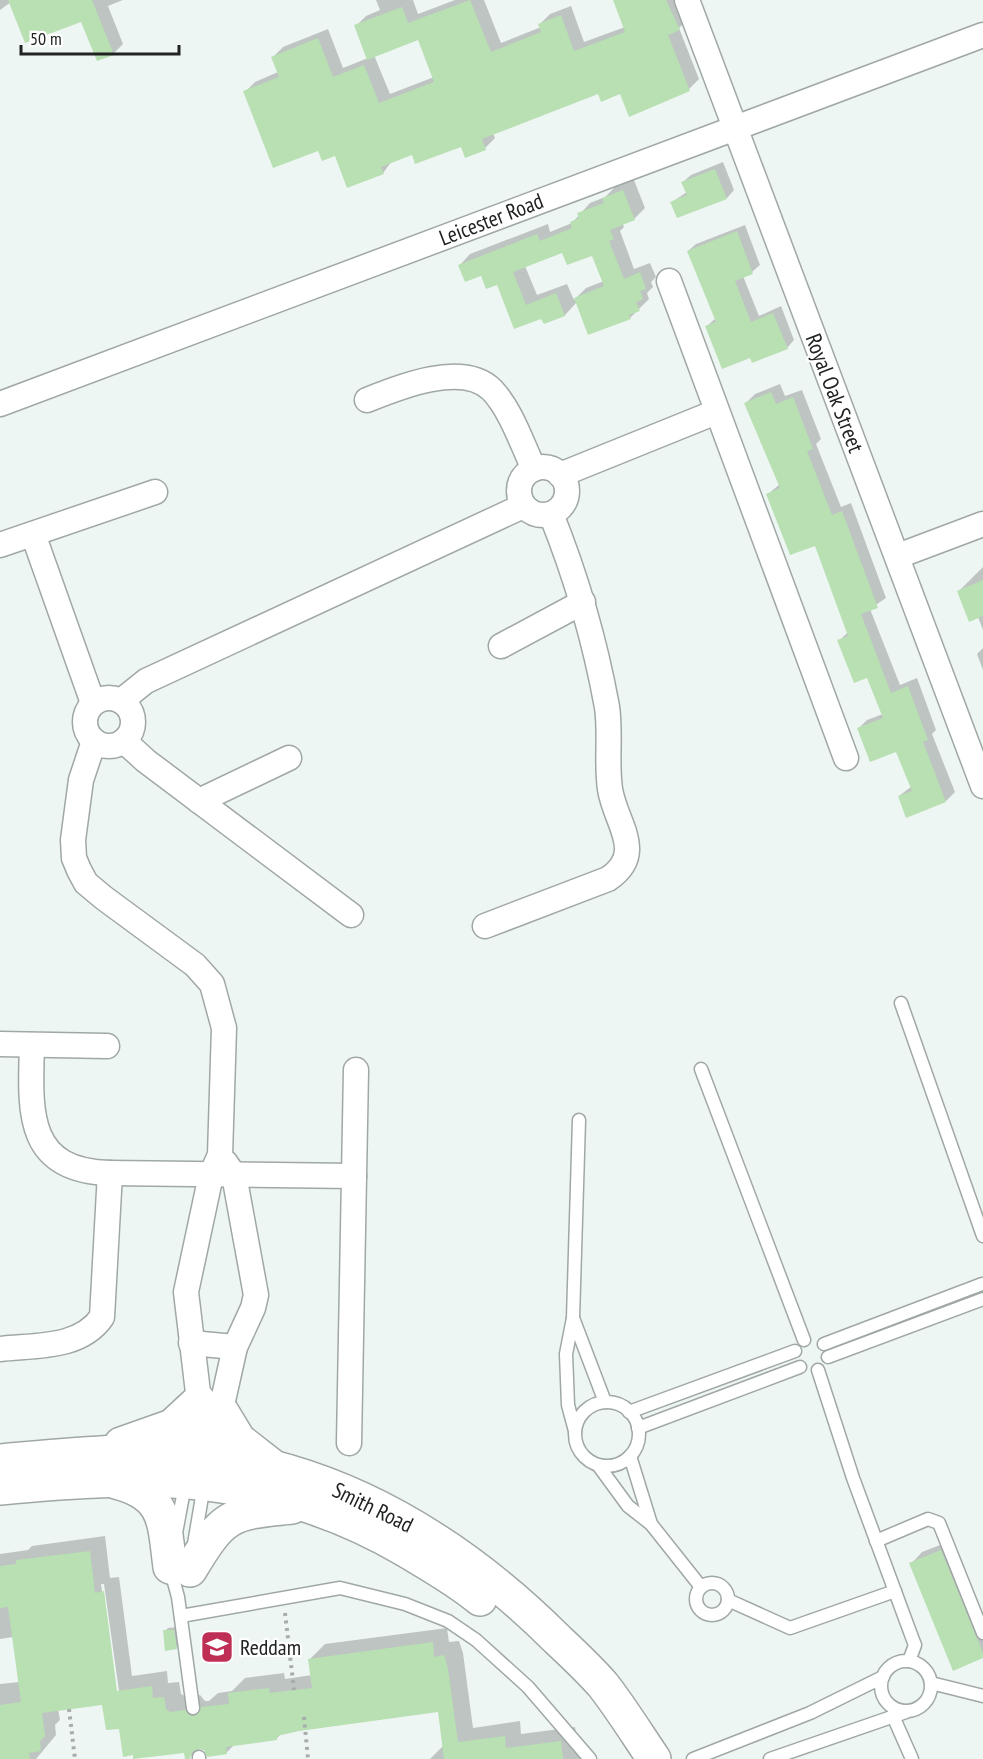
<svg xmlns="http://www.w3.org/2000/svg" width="983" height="1759" viewBox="0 0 983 1759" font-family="'PT Sans Narrow',sans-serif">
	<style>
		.shadow { fill: #0003; fill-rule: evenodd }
		.building { fill: #b8e0b2 }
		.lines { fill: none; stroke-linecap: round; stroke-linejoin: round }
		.lane-casing { stroke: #a0a8a5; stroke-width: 15 }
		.street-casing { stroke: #a0a8a5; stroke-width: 27 }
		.secondary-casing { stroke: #a0a8a5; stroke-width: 36 }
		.path { stroke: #a7adab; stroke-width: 4; stroke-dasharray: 3 4.5; stroke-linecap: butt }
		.lane { stroke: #fff; stroke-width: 12 }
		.street { stroke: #fff; stroke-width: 24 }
		.secondary { stroke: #fff; stroke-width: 33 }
		.labels { text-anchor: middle; stroke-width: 4.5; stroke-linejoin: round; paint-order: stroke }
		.street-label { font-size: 22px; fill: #202322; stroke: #fff }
		.poi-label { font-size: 22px; fill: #202322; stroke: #fff; text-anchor: start }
	</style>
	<rect width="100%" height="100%" fill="#eef6f3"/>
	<g class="shadow">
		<path d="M 0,0 L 123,0 L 108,6 L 123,44 L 113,54 L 82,20 L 11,2 L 0,10 Z"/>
		<path d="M 376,0 L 413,0 L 418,14 L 455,0 L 484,0 L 501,43 L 541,27 L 540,24 L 550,14 L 571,6 L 584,42 L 625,27 L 615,0 L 682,0 L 689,18 L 679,28 L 699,79 L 689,89 L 599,92 L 493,133 L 495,138 L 485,148 L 462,145 L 413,153 L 392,161 L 383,173 L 319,149 L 245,92 L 255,82 L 278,72 L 273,57 L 283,47 L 328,29 L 343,68 L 368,58 L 356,26 L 366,16 L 380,10 ZM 419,38 L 434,77 L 390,94 L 374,55 Z"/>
		<path d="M 723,162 L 734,190 L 727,198 L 672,202 L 687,192 L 683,182 L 691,175 Z"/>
		<path d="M 634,180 L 645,208 L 634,219 L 622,223 L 624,227 L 620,231 L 634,269 L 650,263 L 656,277 L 651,282 L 653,287 L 647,293 L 649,299 L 630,318 L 577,302 L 565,315 L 544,323 L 542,317 L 515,327 L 498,283 L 460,265 L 470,254 L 548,224 L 550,232 L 572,223 L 590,203 L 605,197 L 615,187 ZM 563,251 L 593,254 L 604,281 L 586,288 L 574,300 L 567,284 L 537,295 L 525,266 Z"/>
		<path d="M 745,225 L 760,265 L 752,272 L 743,276 L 759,316 L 781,306 L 794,340 L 787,348 L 751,356 L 707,326 L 716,318 L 688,251 L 696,244 Z"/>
		<path d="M 780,384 L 785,396 L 802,390 L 821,439 L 816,444 L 841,507 L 851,503 L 886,598 L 870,609 L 900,685 L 917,678 L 936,730 L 932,734 L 955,792 L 946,801 L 907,816 L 899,796 L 912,786 L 897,750 L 858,729 L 867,720 L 883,714 L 868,676 L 839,641 L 848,632 L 816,544 L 768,494 L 780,484 L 746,403 L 755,394 Z"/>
		<path d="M 983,567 L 983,630 L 978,617 L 959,591 Z"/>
		<path d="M 983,648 L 983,670 L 977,654 Z"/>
		<path d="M 105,1536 L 110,1578 L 119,1577 L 132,1676 L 167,1671 L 168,1683 L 179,1682 L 181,1694 L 186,1697 L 200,1695 L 205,1701 L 209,1701 L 218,1693 L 232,1691 L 245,1678 L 284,1673 L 285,1679 L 312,1675 L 309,1660 L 325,1644 L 447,1628 L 449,1642 L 459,1641 L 463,1653 L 473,1728 L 520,1721 L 521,1734 L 575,1727 L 580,1759 L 430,1759 L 444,1745 L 439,1711 L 282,1733 L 277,1738 L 235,1744 L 226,1753 L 200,1748 L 190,1757 L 185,1751 L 120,1727 L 104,1703 L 58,1709 L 60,1720 L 55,1725 L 56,1735 L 36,1759 L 0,1759 L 0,1684 L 19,1682 L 13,1637 L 0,1639 L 0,1554 L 28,1550 L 32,1546 ZM 101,1584 L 104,1584 L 119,1691 L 116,1691 Z"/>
		<path d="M 953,1540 L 983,1614 L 983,1657 L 911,1564 L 922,1552 Z"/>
		<path d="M 177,1627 L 179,1645 L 176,1648 L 165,1631 L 168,1628 Z"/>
	</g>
	<g class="building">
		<path d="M 8,0 L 92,0 L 114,55 L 97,61 L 81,22 L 25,43 Z"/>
		<path d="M 470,0 L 491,52 L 541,32 L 538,24 L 561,15 L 574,51 L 625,32 L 613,0 L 666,0 L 680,30 L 668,35 L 690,91 L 629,117 L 620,94 L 601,102 L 598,94 L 482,139 L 486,150 L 465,158 L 461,147 L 415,164 L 412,155 L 381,167 L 384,174 L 347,188 L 335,156 L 322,161 L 318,151 L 273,168 L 243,91 L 279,77 L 271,57 L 318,38 L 333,77 L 364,65 L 379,103 L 434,82 L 418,40 L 367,60 L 354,25 L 402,7 L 408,23 Z"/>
		<path d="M 715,169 L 727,199 L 677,218 L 670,202 L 687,195 L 681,182 Z"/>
		<path d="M 623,190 L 635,220 L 610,230 L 614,239 L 609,241 L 624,279 L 640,272 L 646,289 L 640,291 L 643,299 L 636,302 L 640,311 L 629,315 L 631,319 L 588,335 L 574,298 L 604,286 L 592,256 L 567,265 L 562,253 L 513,272 L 526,305 L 556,293 L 565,316 L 544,324 L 541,319 L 514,329 L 497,285 L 486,289 L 481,276 L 465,282 L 458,265 L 537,234 L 540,241 L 572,228 L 570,222 L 579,218 L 577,213 L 604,203 L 602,198 Z"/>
		<path d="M 737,231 L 753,274 L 735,281 L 751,322 L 773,313 L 788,349 L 752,363 L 750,358 L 722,369 L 705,326 L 716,322 L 687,251 Z"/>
		<path d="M 771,392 L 776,404 L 793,397 L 813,449 L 807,451 L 832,515 L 842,511 L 878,608 L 861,614 L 891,693 L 908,686 L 928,740 L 923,742 L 946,802 L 906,818 L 898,796 L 912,791 L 896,752 L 870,762 L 857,728 L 883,718 L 867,678 L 854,683 L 837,640 L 848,636 L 815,546 L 790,555 L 766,494 L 780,488 L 744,403 Z"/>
		<path d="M 983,580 L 983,616 L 969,622 L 957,591 Z"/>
		<path d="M 941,1550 L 983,1653 L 983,1658 L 953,1671 L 909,1563 Z"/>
		<path d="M 90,1551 L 95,1593 L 104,1591 L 117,1691 L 152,1686 L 153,1698 L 164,1697 L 166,1709 L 170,1712 L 185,1710 L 189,1715 L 195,1716 L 201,1707 L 229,1704 L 228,1693 L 269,1688 L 270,1693 L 312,1688 L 308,1659 L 433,1642 L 434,1657 L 444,1655 L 448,1669 L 458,1742 L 505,1736 L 506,1748 L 561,1741 L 563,1759 L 444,1759 L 438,1712 L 299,1731 L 277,1736 L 277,1740 L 226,1747 L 227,1754 L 207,1757 L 204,1750 L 198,1749 L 192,1752 L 190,1759 L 185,1759 L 184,1753 L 133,1759 L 133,1755 L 123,1757 L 119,1729 L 106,1730 L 102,1705 L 42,1713 L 45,1736 L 40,1741 L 41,1751 L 29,1753 L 30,1759 L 0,1759 L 0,1705 L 21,1702 L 8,1607 L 0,1608 L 0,1566 L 16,1564 L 16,1560 Z"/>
		<path d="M 163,1630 L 174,1630 L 177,1649 L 165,1651 Z"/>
	</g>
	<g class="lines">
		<g class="lane-casing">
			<g id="lane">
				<path d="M 901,1003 L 983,1236"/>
				<path d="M 701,1069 L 804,1340"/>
				<path d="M 573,1318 L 605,1402"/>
				<path d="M 824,1344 L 982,1284"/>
				<path d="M 828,1357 L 983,1299"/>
				<path d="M 818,1370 L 853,1478 L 913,1640 L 915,1645 L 909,1661"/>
				<circle cx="607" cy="1434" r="32"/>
				<path d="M 629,1412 L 795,1351"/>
				<path d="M 638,1428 L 800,1367"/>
				<path d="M 575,1431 L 568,1405 L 566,1354 L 573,1318 L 579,1120"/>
				<path d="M 630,1456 L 651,1524"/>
				<path d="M 598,1465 L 628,1506 L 651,1524 L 701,1587"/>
				<path d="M 176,1533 L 185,1485"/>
				<path d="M 876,1541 L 928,1519 L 939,1523 L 983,1633"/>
				<path d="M 194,1544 L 204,1485"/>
				<path d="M 170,1568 L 178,1597 L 193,1708"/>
				<circle cx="712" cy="1599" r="16"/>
				<path d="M 728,1600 L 790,1628 L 895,1591"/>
				<path d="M 181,1616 L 340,1588 L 405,1604 L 448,1621 L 476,1640 L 528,1687 L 590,1759"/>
				<circle cx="906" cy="1686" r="25"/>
				<path d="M 931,1683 L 983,1696"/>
				<path d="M 893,1716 L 912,1759"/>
				<path d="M 199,1757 L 199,1759"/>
				<path d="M 693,1759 L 810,1713 L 883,1677"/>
				<path d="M 770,1759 L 906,1712"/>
			</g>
		</g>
		<g class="street-casing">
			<g id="street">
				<path d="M 687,0 L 983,786"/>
				<path d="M 669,281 L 846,758"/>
				<path d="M 367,400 C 399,387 463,361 492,390 C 511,410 522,444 534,469"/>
				<path d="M 0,404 L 983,35"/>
				<circle cx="543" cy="491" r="24"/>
				<path d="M 560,475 L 716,412"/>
				<path d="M 33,534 L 93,703"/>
				<path d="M 0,545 L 155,492"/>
				<path d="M 898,556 L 983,524"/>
				<path d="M 501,646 L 583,602"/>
				<circle cx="109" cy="722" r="24"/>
				<path d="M 121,701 L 146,681 L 523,506"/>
				<path d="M 94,741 L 81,780 L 73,840 L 74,858 L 79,870 L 86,883 L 104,898 L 195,965 L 212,984 L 224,1028 L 220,1155 L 211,1175 L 186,1292 L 199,1401 L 188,1468"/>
				<path d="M 124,741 L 146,761 L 351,915"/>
				<path d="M 199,801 L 289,758"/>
				<path d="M 485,926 L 608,879 C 647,853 615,823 610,789 C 606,762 611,734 607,707 C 595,641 576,576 551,514"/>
				<path d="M 0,1044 L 107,1046"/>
				<path d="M 32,1045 C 30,1111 25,1171 110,1173 L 354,1176"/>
				<path d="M 191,1343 L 235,1347"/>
				<path d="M 0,1349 C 35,1345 80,1349 102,1317 L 110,1173"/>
				<path d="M 349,1443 L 356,1070"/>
				<path d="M 207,1472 L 235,1347 L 253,1308 L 256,1295 L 234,1175 L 225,1162"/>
			</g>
		</g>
		<g class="secondary-casing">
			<g id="secondary">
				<path d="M 219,1407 L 239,1440 L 271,1465"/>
				<path d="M 121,1444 L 172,1426 L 199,1401"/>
				<path d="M 0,1461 C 69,1455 139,1447 208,1455 C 344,1471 462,1544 558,1640 C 573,1654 589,1669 603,1685 C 621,1708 637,1734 654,1759"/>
				<path d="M 116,1482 C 167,1495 164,1522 170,1567"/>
				<path d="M 0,1488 C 151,1473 273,1472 407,1551 C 432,1566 457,1580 480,1599"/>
				<path d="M 190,1570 C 223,1515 229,1513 292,1507"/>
			</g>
		</g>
		<g class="path">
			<path d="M 285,1613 L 294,1690"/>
			<path d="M 69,1709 L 75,1759"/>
			<path d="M 304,1717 L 308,1759"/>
		</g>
		<use href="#lane" class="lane"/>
		<use href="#street" class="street"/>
		<use href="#secondary" class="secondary"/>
	</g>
	<defs>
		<g id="school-square" transform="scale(1.725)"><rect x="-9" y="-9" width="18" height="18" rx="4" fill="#bf2f55" stroke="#fff"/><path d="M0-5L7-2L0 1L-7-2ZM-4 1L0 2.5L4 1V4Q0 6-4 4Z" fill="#fff"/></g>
	</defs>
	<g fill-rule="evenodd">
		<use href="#school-square" x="217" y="1647"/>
	</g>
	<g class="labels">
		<g class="street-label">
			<text transform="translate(491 219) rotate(-21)" y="8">Leicester Road</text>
			<text transform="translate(835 393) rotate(69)" y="8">Royal Oak Street</text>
			<text transform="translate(373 1507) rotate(26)" y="8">Smith Road</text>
		</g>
		<g class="poi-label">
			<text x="240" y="1655">Reddam</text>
		</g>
	</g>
	<path d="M21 45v9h158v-9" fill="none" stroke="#202322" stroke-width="3"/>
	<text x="30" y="45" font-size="18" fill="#202322" stroke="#ffffff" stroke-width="4.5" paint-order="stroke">50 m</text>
</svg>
